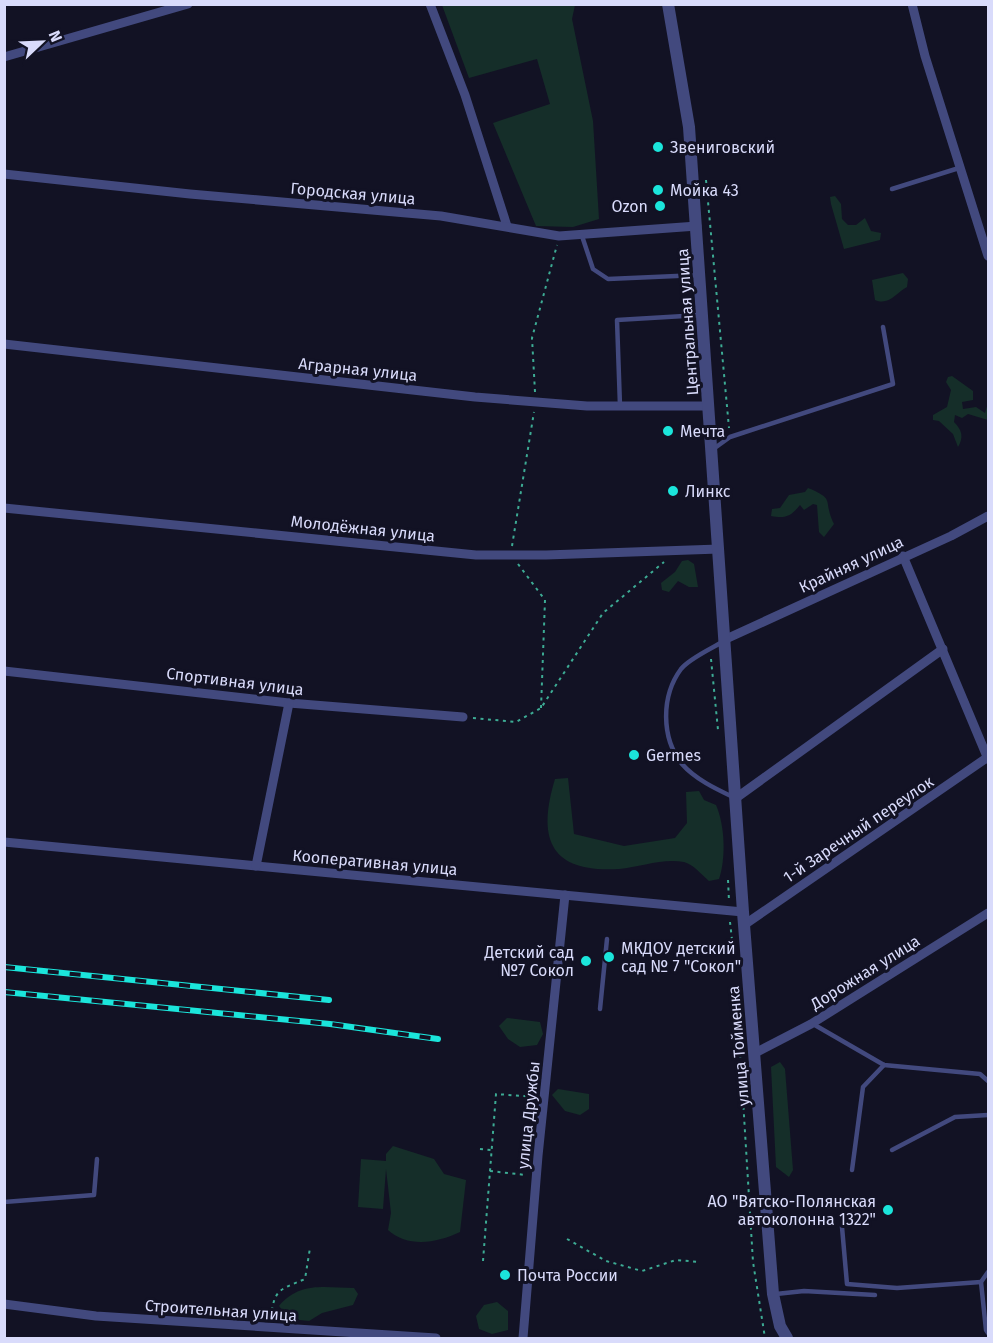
<svg xmlns="http://www.w3.org/2000/svg" width="993" height="1343" viewBox="0 0 993 1343" font-family="'Fira Sans',sans-serif">
	<style>
		.green { fill: #152e29 }
		.lines { fill: none; stroke-linecap: round; stroke-linejoin: round }
		.path { stroke: #3dab94; stroke-width: 2; stroke-dasharray: 3 4.5; stroke-linecap: butt }
		.service { stroke: #42497e; stroke-width: 4.5 }
		.minor { stroke: #42497e; stroke-width: 9 }
		.tertiary { stroke: #42497e; stroke-width: 12 }
		.rail-casing { stroke: #1be5db; stroke-width: 6 }
		.rail { stroke: #121224; stroke-width: 4; stroke-dasharray: 11; stroke-linecap: butt }
		.poi-dot { fill: #1be5db; stroke: #121224; stroke-width: 2 }
		.labels { text-anchor: middle; stroke-width: 6; stroke-linejoin: round; paint-order: stroke }
		.poi-label { font-size: 16px; fill: #d9dbfb; stroke: #121224; text-anchor: start }
		.street-label { font-size: 16px; fill: #d9dbfb; stroke: #121224 }
	</style>
	<rect width="100%" height="100%" fill="#121224"/>
	<g class="green">
		<path d="M 442,5 L 575,5 L 572,19 L 593,121 L 599,219 L 573,227 L 536,226 L 493,123 L 550,104 L 537,59 L 469,78 Z"/>
		<path d="M 835,196 L 841,204 L 842,219 L 848,225 L 856,225 L 865,218 L 871,231 L 881,233 L 880,240 L 844,249 L 831,204 L 830,197 Z"/>
		<path d="M 903,273 L 908,279 L 907,287 C 896,293 889,306 875,300 L 872,280 Z"/>
		<path d="M 952,376 L 973,391 L 973,400 L 962,402 L 963,409 L 976,407 L 985,413 L 988,403 L 988,420 L 968,414 L 962,418 L 955,415 L 954,422 C 962,430 964,437 958,447 L 953,434 L 939,421 L 933,420 L 933,415 L 947,407 L 951,390 L 946,382 L 948,377 Z"/>
		<path d="M 808,488 C 837,500 822,500 834,524 L 824,537 L 819,532 L 817,505 L 813,504 L 804,510 L 800,505 C 791,516 786,519 771,516 L 772,509 L 780,508 L 789,495 L 805,492 Z"/>
		<path d="M 688,560 L 694,564 L 698,587 L 689,587 L 678,581 L 669,592 L 662,590 L 661,583 L 675,572 L 682,561 Z"/>
		<path d="M 568,778 L 574,834 L 624,846 L 675,838 L 687,823 L 686,792 L 699,791 L 704,800 L 716,805 C 725,826 726,858 719,879 L 709,881 C 702,875 693,864 684,862 C 663,858 640,867 619,869 C 552,873 536,841 555,779 Z"/>
		<path d="M 507,1018 L 540,1022 L 543,1034 L 537,1045 L 520,1047 L 508,1039 L 499,1026 Z"/>
		<path d="M 780,1062 L 785,1069 L 793,1170 L 789,1177 L 776,1167 L 771,1067 Z"/>
		<path d="M 558,1089 L 589,1094 L 589,1109 L 580,1115 L 565,1111 L 552,1095 Z"/>
		<path d="M 393,1146 L 434,1159 L 444,1174 L 466,1180 L 460,1232 C 437,1243 408,1248 388,1230 L 391,1213 L 386,1169 L 383,1209 L 358,1207 L 361,1159 L 386,1161 L 386,1154 Z"/>
		<path d="M 354,1288 L 358,1294 L 353,1305 L 322,1313 L 309,1321 L 290,1319 L 279,1306 C 300,1281 325,1288 354,1288 Z"/>
		<path d="M 497,1302 L 508,1311 L 508,1330 L 492,1334 L 479,1329 L 476,1316 L 484,1305 Z"/>
	</g>
	<g class="lines">
		<g class="path">
			<path d="M 706,180 L 729,428"/>
			<path d="M 535,392 L 532,338 L 557,245"/>
			<path d="M 512,546 L 534,412"/>
			<path d="M 518,564 L 545,600 L 541,708"/>
			<path d="M 711,659 L 718,730"/>
			<path d="M 473,718 L 516,722 L 541,708 L 603,613 L 664,562"/>
			<path d="M 728,880 L 729,901"/>
			<path d="M 730,922 L 732,940"/>
			<path d="M 737,1002 L 753,1262 L 765,1338"/>
			<path d="M 480,1149 L 491,1150"/>
			<path d="M 490,1171 L 526,1175"/>
			<path d="M 567,1239 L 606,1261 L 642,1271 L 676,1260 L 700,1262"/>
			<path d="M 483,1261 L 496,1094 L 535,1097"/>
			<path d="M 271,1318 C 274,1289 279,1290 305,1279 L 310,1248"/>
		</g>
		<g class="service">
			<path d="M 892,189 L 959,168"/>
			<path d="M 582,236 L 593,269 L 608,279 L 699,275"/>
			<path d="M 620,406 L 617,320 L 701,315"/>
			<path d="M 712,450 L 730,437 L 893,384 L 883,327"/>
			<path d="M 724,641 C 711,649 690,658 681,669 C 661,696 661,738 682,764 C 695,779 716,789 733,797"/>
			<path d="M 600,1009 L 607,939"/>
			<path d="M 813,1024 L 884,1065 L 980,1074 L 988,1081"/>
			<path d="M 892,1150 L 955,1117 L 988,1115"/>
			<path d="M 852,1170 L 863,1087 L 884,1065"/>
			<path d="M 4,1202 L 94,1195 L 97,1159"/>
			<path d="M 842,1227 L 847,1284 L 897,1288 L 981,1282"/>
			<path d="M 988,1272 L 981,1282 L 986,1330 L 988,1333"/>
			<path d="M 776,1294 L 804,1291 L 875,1295"/>
		</g>
		<g class="minor">
			<path d="M 430,4 L 465,95 L 507,226"/>
			<path d="M 912,4 L 925,56 L 988,256"/>
			<path d="M 4,57 L 188,4"/>
			<path d="M 4,174 L 190,194 L 441,216 L 559,236 L 697,226"/>
			<path d="M 4,344 L 475,397 L 587,406 L 709,406"/>
			<path d="M 4,508 L 476,555 L 546,555 L 719,549"/>
			<path d="M 903,556 L 988,759"/>
			<path d="M 726,639 L 951,536 L 988,516"/>
			<path d="M 4,671 L 289,703 L 463,717"/>
			<path d="M 736,798 L 943,649"/>
			<path d="M 4,842 L 743,912"/>
			<path d="M 256,866 L 289,703"/>
			<path d="M 744,925 L 988,757"/>
			<path d="M 755,1053 L 811,1024 L 988,913"/>
			<path d="M 4,1304 L 96,1316 L 436,1338"/>
			<path d="M 523,1338 L 538,1156 L 565,895"/>
		</g>
		<path class="tertiary" d="M 668,4 L 689,127 L 743,912 L 773,1294 L 780,1326 L 787,1338"/>
		<g class="rail-casing">
			<g id="rail">
				<path d="M 4,967 L 329,1000"/>
				<path d="M 4,992 L 330,1024 L 438,1039"/>
			</g>
		</g>
		<use href="#rail" class="rail"/>
	</g>
	<g class="poi-dot">
		<circle cx="658" cy="147" r="6"/>
		<circle cx="658" cy="190" r="6"/>
		<circle cx="660" cy="206" r="6"/>
		<circle cx="668" cy="431" r="6"/>
		<circle cx="673" cy="491" r="6"/>
		<circle cx="634" cy="755" r="6"/>
		<circle cx="609" cy="957" r="6"/>
		<circle cx="586" cy="961" r="6"/>
		<circle cx="888" cy="1210" r="6"/>
		<circle cx="505" cy="1275" r="6"/>
	</g>
	<g class="labels">
		<g class="poi-label">
			<text x="670" y="153">Звениговский</text>
			<text x="670" y="196">Мойка 43</text>
			<text x="648" y="212" text-anchor="end">Ozon</text>
			<text x="680" y="437">Мечта</text>
			<text x="685" y="497">Линкс</text>
			<text x="646" y="761">Germes</text>
			<text x="621" y="954">МКДОУ детский<tspan x="621" dy="18">сад № 7 "Сокол"</tspan></text>
			<text x="574" y="958" text-anchor="end">Детский сад<tspan x="574" dy="18">№7 Сокол</tspan></text>
			<text x="876" y="1207" text-anchor="end">АО "Вятско-Полянская<tspan x="876" dy="18">автоколонна 1322"</tspan></text>
			<text x="517" y="1281">Почта России</text>
		</g>
		<g class="street-label">
			<text transform="translate(353 193) rotate(5)" y="6">Городская улица</text>
			<text transform="translate(687 322) rotate(-94)" y="6">Центральная улица</text>
			<text transform="translate(358 369) rotate(6)" y="6">Аграрная улица</text>
			<text transform="translate(363 528) rotate(6)" y="6">Молодёжная улица</text>
			<text transform="translate(851 564) rotate(-25)" y="6">Крайняя улица</text>
			<text transform="translate(235 681) rotate(7)" y="6">Спортивная улица</text>
			<text transform="translate(858 829) rotate(-34)" y="6">1-й Заречный переулок</text>
			<text transform="translate(375 862) rotate(5)" y="6">Кооперативная улица</text>
			<text transform="translate(865 972) rotate(-32)" y="6">Дорожная улица</text>
			<text transform="translate(738 1046) rotate(-95)" y="6">улица Тойменка</text>
			<text transform="translate(528 1115) rotate(-84)" y="6">улица Дружбы</text>
			<text transform="translate(221 1310) rotate(4)" y="6">Строительная улица</text>
		</g>
	</g>
	<rect width="993" height="1343" fill="none" stroke="#d9dbfb" stroke-width="12"/>
	<g transform="translate(42 42) rotate(67)" stroke="#121224" stroke-width="4.5" paint-order="stroke">
	<path d="M0-4.5L10 22L0 15L-10 22Z" fill="#d9dbfb"/>
	<text y="-9" font-size="16" font-weight="bold" text-anchor="middle" fill="#d9dbfb">N</text>
	</g>
</svg>
